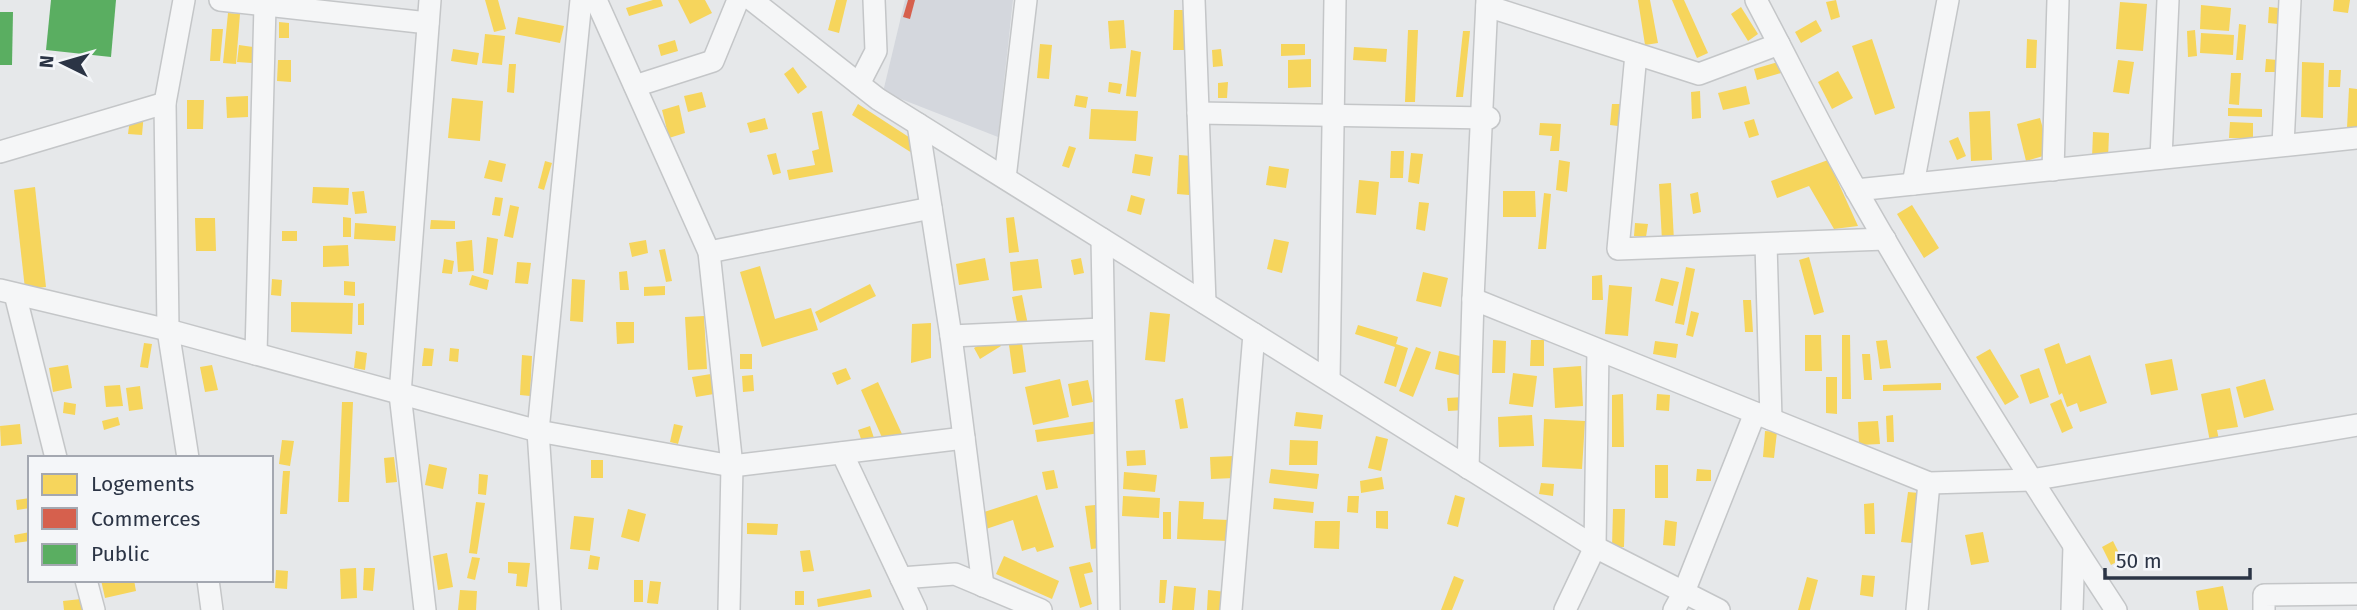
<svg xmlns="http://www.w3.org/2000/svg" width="2357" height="610" viewBox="0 0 2357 610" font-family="'Fira Sans',sans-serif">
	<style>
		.built { fill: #d4d7dd }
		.homes { fill: #f6d55c }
		.shops { fill: #d6604d }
		.public { fill: #5aae61 }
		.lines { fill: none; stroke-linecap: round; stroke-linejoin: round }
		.minor-casing { stroke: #c4c6c8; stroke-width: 24 }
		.minor { stroke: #f5f6f7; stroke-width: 21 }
	</style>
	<rect width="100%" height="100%" fill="#e6e8ea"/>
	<path class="built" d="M 905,0 L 1013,0 L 998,137 L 883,92 Z"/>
	<g class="homes">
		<path d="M 485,0 L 498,0 L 506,29 L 494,32 Z"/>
		<path d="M 653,0 L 661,0 L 663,6 L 629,16 L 626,8 Z"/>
		<path d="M 678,0 L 705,0 L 712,13 L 690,24 Z"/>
		<path d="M 836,0 L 847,0 L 839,33 L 828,30 Z"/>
		<path d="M 1638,0 L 1650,0 L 1658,43 L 1645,45 Z"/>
		<path d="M 1672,0 L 1684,0 L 1708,53 L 1697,58 Z"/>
		<path d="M 1836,0 L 1840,17 L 1831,20 L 1826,2 Z"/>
		<path d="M 2334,0 L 2350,0 L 2348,13 L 2333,11 Z"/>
		<path d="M 2120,2 L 2147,4 L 2143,51 L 2116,49 Z"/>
		<path d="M 2201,5 L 2231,8 L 2229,31 L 2200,29 Z"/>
		<path d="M 1741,7 L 1758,34 L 1748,41 L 1731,14 Z"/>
		<path d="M 2269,7 L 2279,8 L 2278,24 L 2268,23 Z"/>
		<path d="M 1174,10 L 1188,10 L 1187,50 L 1173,50 Z"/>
		<path d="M 228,13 L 240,14 L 236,64 L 223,63 Z"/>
		<path d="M 518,17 L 564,26 L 560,43 L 515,34 Z"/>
		<path d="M 1124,20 L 1126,48 L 1110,49 L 1108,21 Z"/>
		<path d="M 1816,20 L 1822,31 L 1801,43 L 1795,32 Z"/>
		<path d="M 279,22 L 289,23 L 289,38 L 279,38 Z"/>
		<path d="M 2239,24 L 2246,25 L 2243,60 L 2236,60 Z"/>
		<path d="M 212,29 L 223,29 L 220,61 L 210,61 Z"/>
		<path d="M 1408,30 L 1418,30 L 1415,102 L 1405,102 Z"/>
		<path d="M 2195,30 L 2197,56 L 2188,57 L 2187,31 Z"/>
		<path d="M 1463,31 L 1470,31 L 1463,97 L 1456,97 Z"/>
		<path d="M 2201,33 L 2234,35 L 2233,55 L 2200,53 Z"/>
		<path d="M 485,34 L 505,36 L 502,65 L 482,63 Z"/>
		<path d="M 1872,39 L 1895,108 L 1875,115 L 1852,46 Z"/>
		<path d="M 2027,39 L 2037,40 L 2036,68 L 2026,68 Z"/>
		<path d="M 675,40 L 678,51 L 661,56 L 658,45 Z"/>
		<path d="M 1040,44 L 1052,45 L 1049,79 L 1037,78 Z"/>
		<path d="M 1281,44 L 1305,44 L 1305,55 L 1281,56 Z"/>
		<path d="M 239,45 L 253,47 L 252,63 L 237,62 Z"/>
		<path d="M 1354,47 L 1387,49 L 1386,62 L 1353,60 Z"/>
		<path d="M 453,49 L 479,53 L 477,65 L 451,61 Z"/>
		<path d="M 1221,49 L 1223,66 L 1213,67 L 1212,50 Z"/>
		<path d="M 1131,50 L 1141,52 L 1136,97 L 1126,96 Z"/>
		<path d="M 1311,59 L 1311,87 L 1288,88 L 1288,60 Z"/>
		<path d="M 2266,59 L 2278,60 L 2277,72 L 2265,72 Z"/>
		<path d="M 278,60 L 291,60 L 291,82 L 277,81 Z"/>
		<path d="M 2118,60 L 2134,62 L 2129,94 L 2113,92 Z"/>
		<path d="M 1778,62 L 1781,73 L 1757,80 L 1754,69 Z"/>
		<path d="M 2302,62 L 2324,63 L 2323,118 L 2301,117 Z"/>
		<path d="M 509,64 L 516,64 L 514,93 L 507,92 Z"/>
		<path d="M 793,67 L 807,87 L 798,94 L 784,74 Z"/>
		<path d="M 2329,70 L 2341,70 L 2340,87 L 2328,87 Z"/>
		<path d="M 1838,71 L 1853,98 L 1832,109 L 1818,82 Z"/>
		<path d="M 2231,73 L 2241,73 L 2239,105 L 2229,104 Z"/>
		<path d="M 1109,82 L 1122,84 L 1120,94 L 1108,92 Z"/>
		<path d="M 1228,82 L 1227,98 L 1218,98 L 1218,83 Z"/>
		<path d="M 1746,86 L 1750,104 L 1723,110 L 1718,93 Z"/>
		<path d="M 2349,88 L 2357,89 L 2357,129 L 2347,128 Z"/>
		<path d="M 1700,91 L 1701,118 L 1692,119 L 1691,92 Z"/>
		<path d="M 702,92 L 706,107 L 688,112 L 684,96 Z"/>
		<path d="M 1076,95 L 1088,97 L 1086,108 L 1074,106 Z"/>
		<path d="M 248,96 L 248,117 L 227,118 L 226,97 Z"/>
		<path d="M 452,98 L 483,101 L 480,141 L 448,138 Z"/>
		<path d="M 187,100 L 204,100 L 203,129 L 187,129 Z"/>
		<path d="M 858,104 L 918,143 L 912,153 L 852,115 Z"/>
		<path d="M 1612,104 L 1620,104 L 1618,126 L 1610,125 Z"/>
		<path d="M 679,105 L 685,133 L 669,138 L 662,110 Z"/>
		<path d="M 2228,108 L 2262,109 L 2262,117 L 2228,116 Z"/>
		<path d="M 1091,109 L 1138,111 L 1136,141 L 1089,139 Z"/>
		<path d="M 131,111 L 144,112 L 142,135 L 128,134 Z"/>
		<path d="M 822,111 L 833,172 L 789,180 L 787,170 L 815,165 L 812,151 L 819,149 L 812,113 Z"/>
		<path d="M 1990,111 L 1992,160 L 1971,161 L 1969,112 Z"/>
		<path d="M 765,118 L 768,129 L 750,133 L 747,123 Z"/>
		<path d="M 2040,118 L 2050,154 L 2026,161 L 2017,124 Z"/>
		<path d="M 1754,119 L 1759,135 L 1749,138 L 1744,122 Z"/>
		<path d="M 2230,122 L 2253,123 L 2253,138 L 2229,138 Z"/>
		<path d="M 1540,123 L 1561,124 L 1559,151 L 1550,151 L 1552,136 L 1539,135 Z"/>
		<path d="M 2093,132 L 2109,133 L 2108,159 L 2092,158 Z"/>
		<path d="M 1958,137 L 1966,156 L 1957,160 L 1949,141 Z"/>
		<path d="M 1069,146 L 1076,148 L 1069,168 L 1062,166 Z"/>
		<path d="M 1391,151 L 1404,151 L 1403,178 L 1390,178 Z"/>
		<path d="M 776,153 L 781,173 L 773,175 L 767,155 Z"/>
		<path d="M 1411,153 L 1423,154 L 1419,184 L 1408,182 Z"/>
		<path d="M 1135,154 L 1153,157 L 1150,176 L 1132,173 Z"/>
		<path d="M 1179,155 L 1192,156 L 1189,195 L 1177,194 Z"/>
		<path d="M 489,160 L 506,164 L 502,182 L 484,178 Z"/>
		<path d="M 1559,160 L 1570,162 L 1567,192 L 1556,190 Z"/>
		<path d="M 1828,160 L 1858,226 L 1834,229 L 1809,186 L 1777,198 L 1771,181 Z"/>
		<path d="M 545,161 L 552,163 L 544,190 L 538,188 Z"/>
		<path d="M 1269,166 L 1289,169 L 1286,188 L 1266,185 Z"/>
		<path d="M 1359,180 L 1379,182 L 1376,215 L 1356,213 Z"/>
		<path d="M 1671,183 L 1674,241 L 1662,241 L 1659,184 Z"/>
		<path d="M 35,187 L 46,287 L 25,289 L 14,190 Z"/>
		<path d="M 313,187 L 349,188 L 348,205 L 312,203 Z"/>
		<path d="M 364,191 L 367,213 L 355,214 L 352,192 Z"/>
		<path d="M 1503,191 L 1535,191 L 1536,217 L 1503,217 Z"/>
		<path d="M 1698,192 L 1701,212 L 1693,214 L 1690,194 Z"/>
		<path d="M 1544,193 L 1551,194 L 1546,249 L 1538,249 Z"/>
		<path d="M 1131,195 L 1145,199 L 1141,215 L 1127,211 Z"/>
		<path d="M 495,197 L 503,198 L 500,216 L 492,215 Z"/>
		<path d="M 1419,202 L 1429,203 L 1425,231 L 1416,229 Z"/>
		<path d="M 510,205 L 519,207 L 513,238 L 504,236 Z"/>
		<path d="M 1912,205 L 1939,248 L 1924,258 L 1897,214 Z"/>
		<path d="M 343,217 L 351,218 L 351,237 L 343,237 Z"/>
		<path d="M 1014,217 L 1019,252 L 1009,253 L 1006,218 Z"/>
		<path d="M 195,218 L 215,218 L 216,251 L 196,251 Z"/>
		<path d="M 431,220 L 455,221 L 455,229 L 430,229 Z"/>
		<path d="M 355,223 L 396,226 L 395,241 L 354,239 Z"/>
		<path d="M 1635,223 L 1648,224 L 1646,237 L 1634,236 Z"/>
		<rect x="282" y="231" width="15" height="10"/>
		<path d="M 487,237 L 498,239 L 493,275 L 483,273 Z"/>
		<path d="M 1274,239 L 1289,242 L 1282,273 L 1267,269 Z"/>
		<path d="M 472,240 L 474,271 L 458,272 L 456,242 Z"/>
		<path d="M 646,240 L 648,253 L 632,257 L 629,243 Z"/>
		<path d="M 348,245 L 349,266 L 323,267 L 323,246 Z"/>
		<path d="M 665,249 L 672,281 L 666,282 L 659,250 Z"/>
		<path d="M 1809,257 L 1824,312 L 1814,315 L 1799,260 Z"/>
		<path d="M 985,258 L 989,280 L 959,285 L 956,264 Z"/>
		<path d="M 1081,258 L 1084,273 L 1074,275 L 1071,260 Z"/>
		<path d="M 444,259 L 454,261 L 452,274 L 442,273 Z"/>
		<path d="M 1038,259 L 1042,288 L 1013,291 L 1010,262 Z"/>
		<path d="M 517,262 L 531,263 L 528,284 L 515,283 Z"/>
		<path d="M 760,266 L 775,319 L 811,308 L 818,330 L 762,347 L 740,272 Z"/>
		<path d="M 1686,267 L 1695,269 L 1684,325 L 1675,323 Z"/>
		<path d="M 627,271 L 629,290 L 620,290 L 619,272 Z"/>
		<path d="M 1423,272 L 1448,278 L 1441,307 L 1416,301 Z"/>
		<path d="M 472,275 L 489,280 L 487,290 L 469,285 Z"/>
		<path d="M 1602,275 L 1603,300 L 1592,300 L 1592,276 Z"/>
		<path d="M 1661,278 L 1679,282 L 1673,306 L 1655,301 Z"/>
		<path d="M 272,279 L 282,280 L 281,296 L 271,295 Z"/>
		<path d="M 572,279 L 585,280 L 583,322 L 570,321 Z"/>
		<path d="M 344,281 L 355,282 L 355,296 L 344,295 Z"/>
		<path d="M 870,284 L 876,296 L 820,323 L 815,312 Z"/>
		<path d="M 1609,285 L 1632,287 L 1628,336 L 1605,334 Z"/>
		<path d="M 665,286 L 665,295 L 644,296 L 644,287 Z"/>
		<path d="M 1022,295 L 1028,325 L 1018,327 L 1012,297 Z"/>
		<path d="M 1743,300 L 1751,300 L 1753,332 L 1745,332 Z"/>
		<path d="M 291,302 L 353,303 L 352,334 L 291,332 Z"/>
		<path d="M 364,303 L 364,325 L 358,325 L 358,304 Z"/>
		<path d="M 1691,311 L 1699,313 L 1693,337 L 1686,335 Z"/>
		<path d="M 1150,312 L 1170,314 L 1165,362 L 1145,360 Z"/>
		<path d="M 704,316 L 707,369 L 688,370 L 685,317 Z"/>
		<path d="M 616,322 L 634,322 L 634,343 L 617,344 Z"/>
		<path d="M 931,323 L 931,358 L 911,363 L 912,324 Z"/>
		<path d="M 1358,325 L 1398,337 L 1396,344 L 1408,348 L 1396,387 L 1384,383 L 1395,347 L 1355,334 Z"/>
		<path d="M 1805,335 L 1821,335 L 1822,371 L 1805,371 Z"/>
		<path d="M 1842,335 L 1850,335 L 1851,399 L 1842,399 Z"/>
		<path d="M 996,336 L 1001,346 L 980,359 L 974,348 Z"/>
		<path d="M 1493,340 L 1506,341 L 1505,373 L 1492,373 Z"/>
		<path d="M 1531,340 L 1544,340 L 1544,366 L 1530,366 Z"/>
		<path d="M 1887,340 L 1891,368 L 1880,369 L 1876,341 Z"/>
		<path d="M 1655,341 L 1678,344 L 1676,358 L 1653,354 Z"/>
		<path d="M 144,343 L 152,344 L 148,368 L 140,367 Z"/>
		<path d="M 1022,343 L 1026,372 L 1013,374 L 1009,345 Z"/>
		<path d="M 2059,343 L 2066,364 L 2090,355 L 2107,403 L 2080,412 L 2077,403 L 2067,407 L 2062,393 L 2059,395 L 2044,349 Z"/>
		<path d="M 1416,347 L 1431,352 L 1413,397 L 1399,391 Z"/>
		<path d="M 424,348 L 434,349 L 432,366 L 422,366 Z"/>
		<path d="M 450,348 L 459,349 L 458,362 L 449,361 Z"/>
		<path d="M 1990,349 L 2019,397 L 2005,405 L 1976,357 Z"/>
		<path d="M 356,351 L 367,353 L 365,370 L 354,368 Z"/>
		<path d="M 1439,351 L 1464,357 L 1459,375 L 1435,369 Z"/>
		<rect x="740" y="354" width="12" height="15"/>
		<path d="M 1862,354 L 1870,354 L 1872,380 L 1864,380 Z"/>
		<path d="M 522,355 L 532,356 L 530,396 L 520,395 Z"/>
		<path d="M 2172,359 L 2178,390 L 2151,395 L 2145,364 Z"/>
		<path d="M 68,365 L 72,388 L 53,392 L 49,368 Z"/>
		<path d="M 212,365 L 218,390 L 205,392 L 200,367 Z"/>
		<path d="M 1581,366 L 1583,406 L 1555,408 L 1553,368 Z"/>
		<path d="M 846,368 L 851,379 L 837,385 L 832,373 Z"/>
		<path d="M 2039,368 L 2049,397 L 2030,404 L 2020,375 Z"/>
		<path d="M 1513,373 L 1537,376 L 1533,407 L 1509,404 Z"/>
		<path d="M 711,374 L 714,394 L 696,397 L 692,377 Z"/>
		<path d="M 753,375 L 754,391 L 743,392 L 742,376 Z"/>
		<path d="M 1826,377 L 1837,377 L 1837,414 L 1826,413 Z"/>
		<path d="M 1060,379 L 1069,417 L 1033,425 L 1025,387 Z"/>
		<path d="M 2265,379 L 2274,410 L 2244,418 L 2236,387 Z"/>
		<path d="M 1088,380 L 1093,402 L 1072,406 L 1068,384 Z"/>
		<path d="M 878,382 L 902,434 L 884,442 L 861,390 Z"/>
		<path d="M 1941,383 L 1941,390 L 1883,391 L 1883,385 Z"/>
		<path d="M 120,385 L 123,406 L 106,407 L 104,386 Z"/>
		<path d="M 140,386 L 143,409 L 129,411 L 126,388 Z"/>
		<path d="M 2230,388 L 2238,427 L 2217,430 L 2220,445 L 2211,447 L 2201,394 Z"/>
		<path d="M 1623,394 L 1624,447 L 1612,447 L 1612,395 Z"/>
		<path d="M 1657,394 L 1670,395 L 1669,411 L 1656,410 Z"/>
		<path d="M 1464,397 L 1465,410 L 1448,411 L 1447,398 Z"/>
		<path d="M 1183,398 L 1188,428 L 1180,429 L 1175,400 Z"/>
		<path d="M 2061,399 L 2073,428 L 2062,433 L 2050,404 Z"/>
		<path d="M 64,402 L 76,404 L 75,415 L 63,413 Z"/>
		<path d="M 342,402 L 353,402 L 349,502 L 338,502 Z"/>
		<path d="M 1296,412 L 1323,415 L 1321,429 L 1294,426 Z"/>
		<path d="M 1532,415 L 1534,446 L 1499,447 L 1498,417 Z"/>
		<path d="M 1893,415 L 1894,442 L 1887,442 L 1886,416 Z"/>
		<path d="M 118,417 L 120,425 L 104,430 L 102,421 Z"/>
		<path d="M 1544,419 L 1585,421 L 1582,469 L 1542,467 Z"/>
		<path d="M 1098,421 L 1100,433 L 1037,442 L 1035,430 Z"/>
		<path d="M 1878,421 L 1880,444 L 1859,445 L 1858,422 Z"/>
		<path d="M 20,424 L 22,444 L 1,446 L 0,426 Z"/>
		<path d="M 674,424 L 683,426 L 678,444 L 670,442 Z"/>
		<path d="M 870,426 L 874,438 L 862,442 L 858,430 Z"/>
		<path d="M 1765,431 L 1777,432 L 1774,458 L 1763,457 Z"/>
		<path d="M 1376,436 L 1388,439 L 1381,471 L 1368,468 Z"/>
		<path d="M 282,440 L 294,441 L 290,466 L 279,464 Z"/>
		<path d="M 1290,440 L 1318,441 L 1317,465 L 1289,465 Z"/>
		<path d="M 1145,450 L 1146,465 L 1127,466 L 1126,451 Z"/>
		<path d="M 1234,456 L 1235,478 L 1211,479 L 1210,457 Z"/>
		<path d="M 394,457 L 397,482 L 386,483 L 384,458 Z"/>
		<rect x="591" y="460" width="12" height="18"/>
		<path d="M 429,464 L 447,468 L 443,489 L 425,485 Z"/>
		<rect x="1655" y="465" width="13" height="33"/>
		<path d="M 1271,469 L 1319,474 L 1317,489 L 1269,483 Z"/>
		<path d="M 1697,469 L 1711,470 L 1711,481 L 1696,481 Z"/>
		<path d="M 1054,470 L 1058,488 L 1046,490 L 1042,472 Z"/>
		<path d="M 283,471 L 290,471 L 287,514 L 280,514 Z"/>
		<path d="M 1124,472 L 1157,475 L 1155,492 L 1123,489 Z"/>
		<path d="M 479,474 L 488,475 L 486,495 L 478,494 Z"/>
		<path d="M 1382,477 L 1384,489 L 1361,493 L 1360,481 Z"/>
		<path d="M 1541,483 L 1554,484 L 1553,496 L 1539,494 Z"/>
		<path d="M 1908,492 L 1919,493 L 1912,543 L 1901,542 Z"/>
		<path d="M 1037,495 L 1054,547 L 1037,552 L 1035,547 L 1022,551 L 1013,520 L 986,529 L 981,513 Z"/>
		<path d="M 1455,495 L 1465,498 L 1458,527 L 1447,524 Z"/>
		<path d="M 1123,496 L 1160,498 L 1159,518 L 1122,516 Z"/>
		<path d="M 1348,496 L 1359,496 L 1358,513 L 1347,512 Z"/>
		<path d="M 30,498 L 30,508 L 17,510 L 16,500 Z"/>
		<path d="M 1274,498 L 1314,502 L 1313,513 L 1273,509 Z"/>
		<path d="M 1179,501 L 1204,502 L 1203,519 L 1230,520 L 1229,541 L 1177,539 Z"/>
		<path d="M 476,502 L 485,503 L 477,554 L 469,553 Z"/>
		<path d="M 1874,503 L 1875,534 L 1865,534 L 1864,504 Z"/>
		<path d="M 1095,505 L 1101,548 L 1091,549 L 1085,506 Z"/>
		<path d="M 628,509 L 646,514 L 639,542 L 621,537 Z"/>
		<path d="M 1613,509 L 1625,509 L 1624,547 L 1612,547 Z"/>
		<path d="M 1376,511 L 1388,511 L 1388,529 L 1376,528 Z"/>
		<rect x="1163" y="512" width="8" height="27"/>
		<path d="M 574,516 L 594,518 L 590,551 L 570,549 Z"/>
		<path d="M 1665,520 L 1677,522 L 1675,546 L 1663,545 Z"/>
		<path d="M 1315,521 L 1340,521 L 1339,549 L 1314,548 Z"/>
		<path d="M 747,523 L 778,524 L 777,535 L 747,534 Z"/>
		<path d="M 30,532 L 30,541 L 15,543 L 14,535 Z"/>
		<path d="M 1983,532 L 1989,562 L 1971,565 L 1965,535 Z"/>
		<path d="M 2113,541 L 2122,559 L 2111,565 L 2102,547 Z"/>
		<path d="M 810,550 L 814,571 L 803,572 L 800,551 Z"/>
		<path d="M 447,553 L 453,587 L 438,590 L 433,556 Z"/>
		<path d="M 590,555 L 600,557 L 598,570 L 588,569 Z"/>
		<path d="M 1004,556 L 1059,581 L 1052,599 L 996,574 Z"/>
		<path d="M 472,557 L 480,558 L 475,580 L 467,578 Z"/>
		<path d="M 508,562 L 530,563 L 527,587 L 516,586 L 517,574 L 508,573 Z"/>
		<path d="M 1090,562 L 1093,572 L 1084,574 L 1092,604 L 1080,608 L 1069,567 Z"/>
		<path d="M 356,568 L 357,598 L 341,599 L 340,569 Z"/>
		<path d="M 364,568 L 375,568 L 373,591 L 363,590 Z"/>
		<path d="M 276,570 L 288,571 L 287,589 L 275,588 Z"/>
		<path d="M 1862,575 L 1875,576 L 1873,597 L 1860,595 Z"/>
		<path d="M 1454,576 L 1464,580 L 1452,610 L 1441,610 Z"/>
		<path d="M 1807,577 L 1818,580 L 1810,610 L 1798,610 Z"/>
		<path d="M 101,580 L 134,580 L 136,591 L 105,598 Z"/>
		<rect x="634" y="580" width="9" height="22"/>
		<path d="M 1160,580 L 1167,580 L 1165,603 L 1159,603 Z"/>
		<path d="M 650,581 L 661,582 L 658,604 L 647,603 Z"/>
		<path d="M 1174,586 L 1196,588 L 1194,610 L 1172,610 Z"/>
		<path d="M 2223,586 L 2228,610 L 2199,610 L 2196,591 Z"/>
		<path d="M 870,589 L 872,597 L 818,607 L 817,599 Z"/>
		<path d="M 460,590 L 477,591 L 476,610 L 458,610 Z"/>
		<path d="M 1208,590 L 1226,592 L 1225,610 L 1207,610 Z"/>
		<rect x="795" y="591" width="9" height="14"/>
		<path d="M 81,599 L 82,610 L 64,610 L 63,601 Z"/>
	</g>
	<path class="shops" d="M 908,0 L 915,0 L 910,19 L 903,17 Z"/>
	<g class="public">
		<path d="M 51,0 L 116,0 L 111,57 L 46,50 Z"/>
		<path d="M 0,12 L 13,12 L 12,65 L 0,65 Z"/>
	</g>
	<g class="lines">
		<g class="minor-casing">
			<g id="minor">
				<path d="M 184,0 L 165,103 L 168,330 L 188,458"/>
				<path d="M 220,0 L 428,23"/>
				<path d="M 596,0 L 709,252 L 732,466 L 729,610"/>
				<path d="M 752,0 L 878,99 L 1595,547 L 1719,610"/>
				<path d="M 1194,0 L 1205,303"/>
				<path d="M 1756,0 C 1790,64 1822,130 1858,193 C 1939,335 2026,473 2116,610"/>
				<path d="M 1487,6 L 1699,74 L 1779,44"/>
				<path d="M 1636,54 L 1618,249 L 1885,239"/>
				<path d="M 859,84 L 876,51 L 874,0"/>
				<path d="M 635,86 L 713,61 L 738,0"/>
				<path d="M 1198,113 L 1489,118"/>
				<path d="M 918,124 L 951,336 L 983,586"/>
				<path d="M 2283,145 L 2290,0"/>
				<path d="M 0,152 L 165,103"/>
				<path d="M 2161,158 L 2168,0"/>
				<path d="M 2053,170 L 2058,0"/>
				<path d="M 1005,178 L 1026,0"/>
				<path d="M 1913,184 L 1948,0"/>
				<path d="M 1856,190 L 2357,138"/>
				<path d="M 1102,239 L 1109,610"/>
				<path d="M 1766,244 L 1771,419"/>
				<path d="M 709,252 L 931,208"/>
				<path d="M 0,290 L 168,330 L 538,431 L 732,466 L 964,438"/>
				<path d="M 15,294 L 56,458"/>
				<path d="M 1473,299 L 1929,483 L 2031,480 L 2357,425"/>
				<path d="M 951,336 L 1102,329"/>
				<path d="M 256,354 L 265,5"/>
				<path d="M 1329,380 L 1335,0"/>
				<path d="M 842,453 L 916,610"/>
				<path d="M 1468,468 L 1473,299 L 1487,0"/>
				<path d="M 901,578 L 955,574 L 1041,610"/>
				<path d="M 86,580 L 94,610"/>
				<path d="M 208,580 L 212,610"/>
				<path d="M 425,610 L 400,394 L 430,0"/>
				<path d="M 550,610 L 538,431 L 581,0"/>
				<path d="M 1231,610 L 1254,334"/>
				<path d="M 1565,610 L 1595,547 L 1598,350"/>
				<path d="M 1674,610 L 1684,592 L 1755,413"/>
				<path d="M 1917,610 L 1929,483"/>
				<path d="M 2072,610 L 2074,546"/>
				<path d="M 2264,610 L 2264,595 L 2357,594"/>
			</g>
		</g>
		<use href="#minor" class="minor"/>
	</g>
	<rect x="28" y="456" width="245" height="126" fill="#f4f6f9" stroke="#a4a8b1" stroke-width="2"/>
	<rect x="42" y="474" width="35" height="21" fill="#f6d55c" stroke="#a4a8b1" stroke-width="2"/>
	<text x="91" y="491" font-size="21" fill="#2b3445">Logements</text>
	<rect x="42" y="508" width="35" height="21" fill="#d6604d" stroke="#a4a8b1" stroke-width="2"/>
	<text x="91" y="526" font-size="21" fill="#2b3445">Commerces</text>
	<rect x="42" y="544" width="35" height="21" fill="#5aae61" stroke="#a4a8b1" stroke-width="2"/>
	<text x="91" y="561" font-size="21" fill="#2b3445">Public</text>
	<g transform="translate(63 63) rotate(275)" stroke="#f4f6f9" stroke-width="5" paint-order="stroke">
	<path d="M0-5L12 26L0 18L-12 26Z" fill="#2b3445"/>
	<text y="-10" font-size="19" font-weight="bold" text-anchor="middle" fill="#2b3445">N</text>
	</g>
	<path d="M2105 568v10h145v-10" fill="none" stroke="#2b3445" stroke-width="3.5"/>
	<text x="2116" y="568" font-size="21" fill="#2b3445" stroke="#f4f6f9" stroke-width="5" paint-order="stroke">50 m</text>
</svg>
